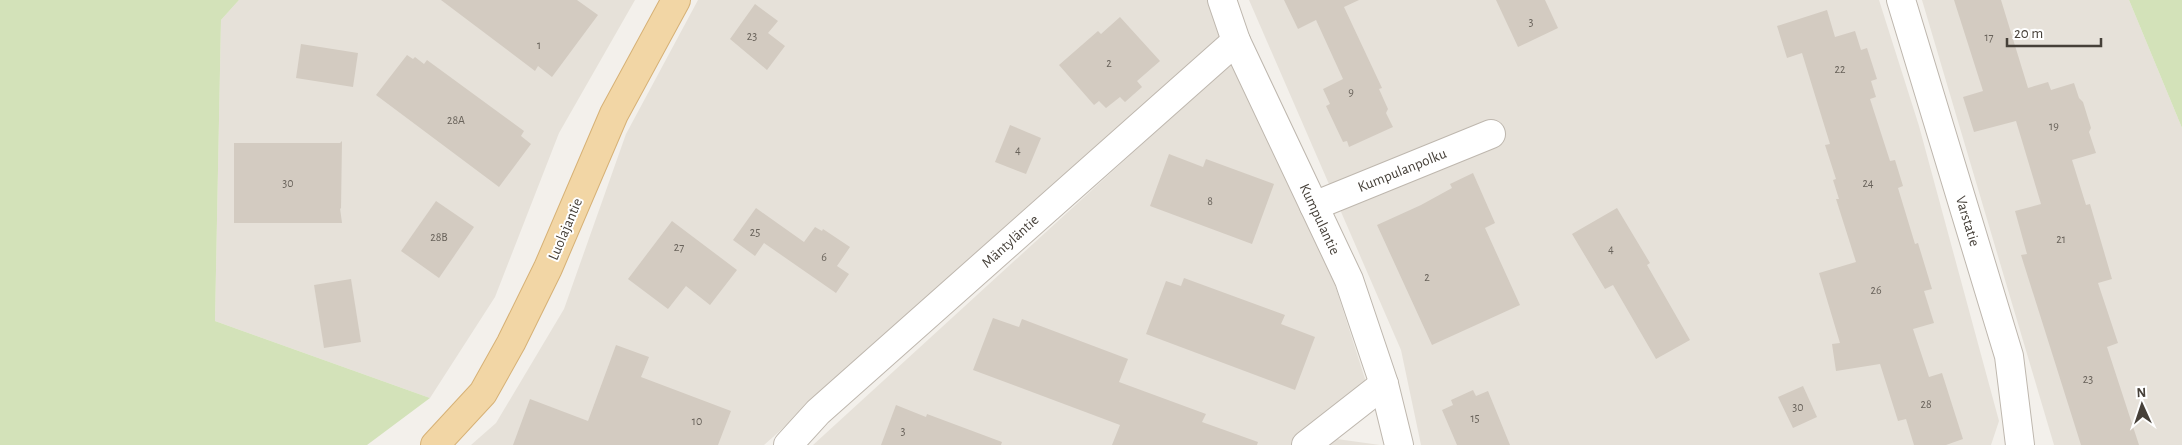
<svg xmlns="http://www.w3.org/2000/svg" width="2182" height="445" viewBox="0 0 2182 445" font-family="'Alegreya Sans',sans-serif">
	<style>
		.residential { fill: #e6e1d9 }
		.green { fill: #d3e2b9 }
		.building { fill: #d3cbc1 }
		.lines { fill: none; stroke-linecap: round; stroke-linejoin: round }
		.minor-casing { stroke: #beb7ae; stroke-width: 30 }
		.major-casing { stroke: #d6b176; stroke-width: 30 }
		.minor { stroke: #fff; stroke-width: 28 }
		.major { stroke: #f2d6a5; stroke-width: 28 }
		.labels { text-anchor: middle; stroke-width: 4; stroke-linejoin: round; paint-order: stroke }
		.number-label { font-size: 12px; fill: #69635b }
		.street-label { font-size: 15px; fill: #464039; stroke: #fff }
	</style>
	<rect width="100%" height="100%" fill="#f3f0eb"/>
	<g class="residential">
		<path d="M 239,0 L 635,0 L 559,133 L 495,297 L 430,398 L 215,321 L 221,20 Z"/>
		<path d="M 698,0 L 1209,0 L 1222,40 L 764,445 L 471,445 L 496,423 L 564,309 L 626,134 Z"/>
		<path d="M 1249,0 L 1879,0 L 1919,126 L 1999,421 L 1991,445 L 1421,445 L 1401,350 Z"/>
		<path d="M 1922,0 L 2129,0 L 2182,128 L 2182,445 L 2054,445 Z"/>
		<path d="M 1233,61 L 1335,285 L 1366,382 L 1295,445 L 813,445 Z"/>
		<path d="M 1337,439 L 1380,445 L 1330,445 Z"/>
	</g>
	<g class="green">
		<path d="M 0,0 L 239,0 L 221,20 L 215,321 L 430,398 L 367,445 L 0,445 Z"/>
		<path d="M 2129,0 L 2182,0 L 2182,128 Z"/>
	</g>
	<g class="building">
		<path d="M 441,0 L 577,0 L 598,15 L 552,77 L 538,66 L 535,71 Z"/>
		<path d="M 1284,0 L 1359,0 L 1344,7 L 1382,88 L 1379,89 L 1388,109 L 1386,113 L 1393,127 L 1349,147 L 1347,141 L 1343,142 L 1326,106 L 1330,104 L 1323,89 L 1343,79 L 1316,20 L 1298,29 Z"/>
		<path d="M 1496,0 L 1545,0 L 1558,28 L 1518,47 Z"/>
		<path d="M 1954,0 L 2001,0 L 2028,88 L 2048,82 L 2051,90 L 2074,83 L 2079,98 L 2083,102 L 2091,128 L 2089,132 L 2096,153 L 2072,160 L 2086,205 L 2090,204 L 2112,279 L 2098,283 L 2118,343 L 2107,347 L 2139,445 L 2081,445 L 2021,255 L 2027,254 L 2015,211 L 2041,204 L 2016,121 L 1974,132 L 1963,97 L 1983,91 Z"/>
		<path d="M 755,4 L 778,21 L 768,33 L 785,46 L 767,70 L 730,39 Z"/>
		<path d="M 1827,10 L 1835,37 L 1855,31 L 1861,50 L 1867,48 L 1877,79 L 1871,81 L 1876,97 L 1870,99 L 1890,161 L 1895,160 L 1903,186 L 1898,188 L 1915,244 L 1918,243 L 1932,289 L 1924,291 L 1934,323 L 1913,329 L 1929,377 L 1942,373 L 1963,439 L 1946,445 L 1914,445 L 1906,419 L 1898,421 L 1880,364 L 1836,371 L 1832,344 L 1840,343 L 1819,273 L 1856,262 L 1836,199 L 1839,199 L 1833,180 L 1836,179 L 1825,145 L 1830,144 L 1802,53 L 1787,58 L 1777,26 Z"/>
		<path d="M 1120,17 L 1160,61 L 1137,81 L 1142,87 L 1125,102 L 1120,97 L 1106,108 L 1099,101 L 1094,105 L 1059,65 L 1098,31 L 1101,34 Z"/>
		<path d="M 301,44 L 358,53 L 353,87 L 296,78 Z"/>
		<path d="M 407,55 L 413,59 L 415,57 L 424,64 L 427,60 L 524,131 L 521,136 L 531,144 L 499,187 L 376,95 Z"/>
		<path d="M 1010,125 L 1041,138 L 1026,174 L 995,162 Z"/>
		<path d="M 342,141 L 341,209 L 340,208 L 342,223 L 234,223 L 234,143 L 340,143 Z"/>
		<path d="M 1169,154 L 1203,167 L 1206,159 L 1274,184 L 1252,244 L 1150,206 Z"/>
		<path d="M 1473,173 L 1495,223 L 1485,228 L 1520,305 L 1432,345 L 1377,225 L 1421,205 L 1452,188 L 1450,184 Z"/>
		<path d="M 436,201 L 474,227 L 439,278 L 401,251 Z"/>
		<path d="M 756,208 L 804,242 L 815,227 L 822,231 L 823,229 L 850,247 L 837,266 L 849,274 L 836,293 L 764,243 L 755,256 L 733,240 Z"/>
		<path d="M 1617,208 L 1650,263 L 1647,265 L 1690,340 L 1656,359 L 1613,285 L 1605,289 L 1572,234 Z"/>
		<path d="M 672,221 L 737,270 L 710,305 L 686,286 L 668,309 L 628,279 Z"/>
		<path d="M 1184,278 L 1285,315 L 1281,324 L 1315,337 L 1295,390 L 1146,334 L 1166,281 L 1181,286 Z"/>
		<path d="M 351,279 L 361,342 L 324,348 L 314,285 Z"/>
		<path d="M 993,318 L 1019,327 L 1022,319 L 1128,359 L 1119,382 L 1206,414 L 1202,422 L 1258,442 L 1257,445 L 1112,445 L 1120,425 L 973,370 Z"/>
		<path d="M 616,345 L 649,357 L 641,377 L 731,411 L 718,445 L 513,445 L 530,399 L 588,421 Z"/>
		<path d="M 1803,386 L 1817,417 L 1793,428 L 1778,397 Z"/>
		<path d="M 1473,390 L 1476,396 L 1488,391 L 1510,445 L 1457,445 L 1442,410 L 1453,405 L 1451,400 Z"/>
		<path d="M 896,405 L 926,417 L 927,414 L 1002,442 L 1001,445 L 881,445 Z"/>
	</g>
	<g class="lines">
		<g class="minor-casing">
			<g id="minor">
				<path d="M 1222,0 L 1236,41 L 1349,280 L 1384,384 L 1399,445"/>
				<path d="M 1901,0 L 2009,356 L 2020,445"/>
				<path d="M 1314,206 L 1491,134"/>
				<path d="M 788,445 L 818,412 L 1236,41"/>
				<path d="M 1306,445 L 1384,384"/>
			</g>
		</g>
		<g class="major-casing">
			<path id="major" d="M 435,445 L 483,393 L 511,343 L 548,268 L 614,114 L 676,0"/>
		</g>
		<use href="#minor" class="minor"/>
		<use href="#major" class="major"/>
	</g>
	<g class="labels">
		<g class="number-label">
			<text x="1531" y="26">3</text>
			<text x="752" y="40">23</text>
			<text x="1989" y="41">17</text>
			<text x="539" y="49">1</text>
			<text x="1109" y="67">2</text>
			<text x="1840" y="73">22</text>
			<text x="1351" y="96">9</text>
			<text x="456" y="124">28A</text>
			<text x="2054" y="130">19</text>
			<text x="1018" y="154">4</text>
			<text x="288" y="187">30</text>
			<text x="1868" y="187">24</text>
			<text x="1210" y="205">8</text>
			<text x="755" y="236">25</text>
			<text x="439" y="241">28B</text>
			<text x="2061" y="243">21</text>
			<text x="679" y="251">27</text>
			<text x="1611" y="253">4</text>
			<text x="824" y="261">6</text>
			<text x="1427" y="281">2</text>
			<text x="1876" y="294">26</text>
			<text x="2088" y="383">23</text>
			<text x="1926" y="408">28</text>
			<text x="1798" y="411">30</text>
			<text x="1475" y="422">15</text>
			<text x="697" y="425">10</text>
			<text x="903" y="435">3</text>
		</g>
		<g class="street-label">
			<text transform="translate(1402 170) rotate(-22)" y="5">Kumpulanpolku</text>
			<text transform="translate(1320 219) rotate(65)" y="5">Kumpulantie</text>
			<text transform="translate(1968 221) rotate(73)" y="5">Varstatie</text>
			<text transform="translate(565 229) rotate(-67)" y="5">Luolajantie</text>
			<text transform="translate(1010 241) rotate(-42)" y="5">Mäntyläntie</text>
		</g>
	</g>
	<g transform="translate(2142 405) rotate(357)" stroke="#ffffff" stroke-width="4" paint-order="stroke">
	<path d="M0-4L9 19L0 12L-9 19Z" fill="#464039"/>
	<text y="-8" font-size="14" font-weight="bold" text-anchor="middle" fill="#464039">N</text>
	</g>
	<path d="M2007 38v8h94v-8" fill="none" stroke="#464039" stroke-width="2.5"/>
	<text x="2014" y="38" font-size="15" fill="#464039" stroke="#ffffff" stroke-width="4" paint-order="stroke">20 m</text>
</svg>
